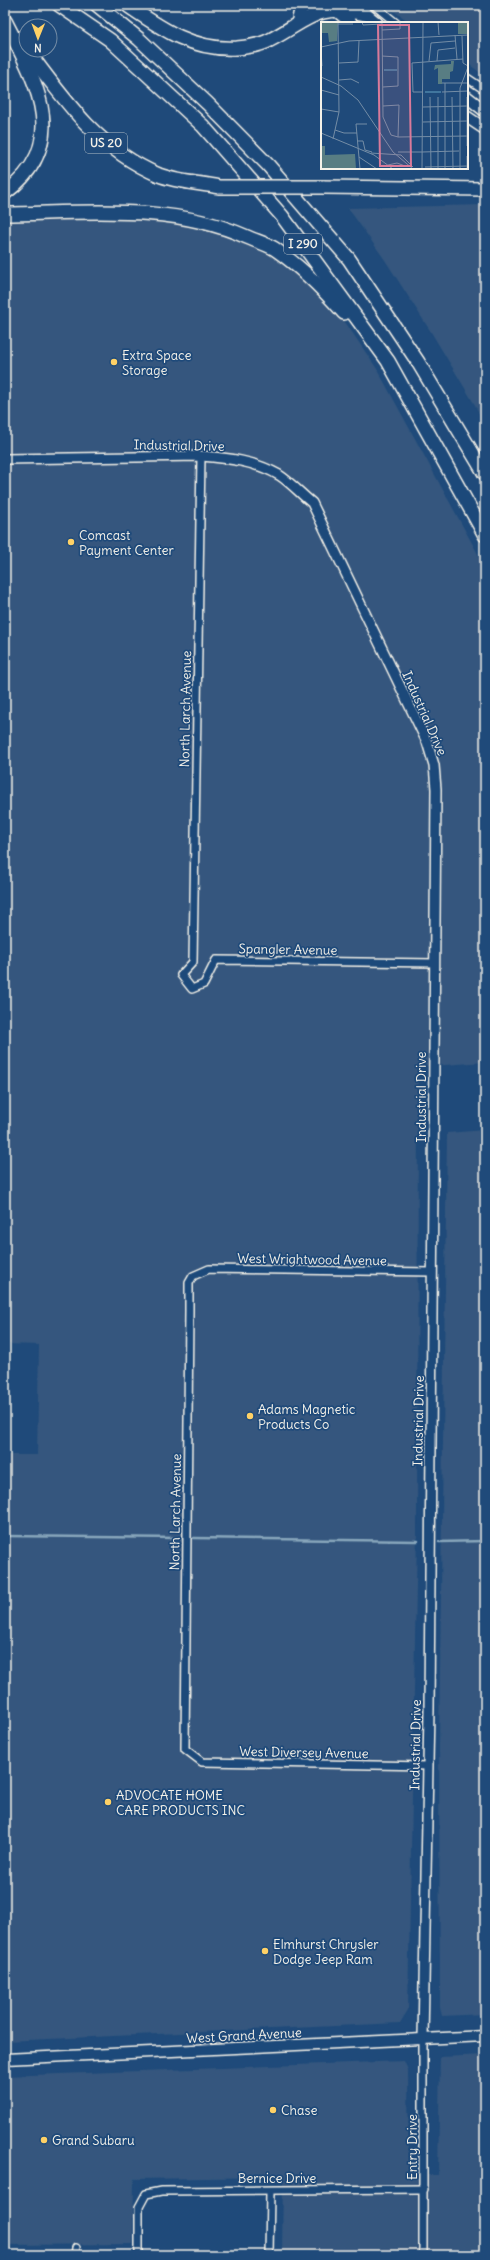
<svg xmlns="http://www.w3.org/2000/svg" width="490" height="2260" viewBox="0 0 490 2260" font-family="Delius,sans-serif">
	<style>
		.built { fill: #34577e }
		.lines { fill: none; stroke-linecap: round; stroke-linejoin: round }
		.stream { stroke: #89a7bc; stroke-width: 2.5 }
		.minor-casing { stroke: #f4f1e8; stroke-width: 10 }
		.tertiary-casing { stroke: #f4f1e8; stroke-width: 12 }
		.secondary-casing { stroke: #f4f1e8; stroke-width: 13 }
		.primary-casing { stroke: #f4f1e8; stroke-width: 14 }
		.motorway-casing { stroke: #f4f1e8; stroke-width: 16 }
		.minor { stroke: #1f4a7a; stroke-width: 7 }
		.tertiary { stroke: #1f4a7a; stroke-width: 9 }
		.secondary { stroke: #1f4a7a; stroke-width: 10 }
		.primary { stroke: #1f4a7a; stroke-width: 11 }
		.motorway { stroke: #1f4a7a; stroke-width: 13 }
		.motorway-bridge-casing { stroke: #f4f1e8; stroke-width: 16; stroke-linecap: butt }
		.motorway-bridge { stroke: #1f4a7a; stroke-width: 13 }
		.poi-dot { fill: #ffd166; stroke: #1f4a7a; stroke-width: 1.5 }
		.labels { text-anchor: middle; stroke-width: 3.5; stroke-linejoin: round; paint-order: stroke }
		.shield { fill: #1f4a7a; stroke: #b4bfc7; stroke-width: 1 }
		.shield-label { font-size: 12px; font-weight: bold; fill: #f4f1e8 }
		.poi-label { font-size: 13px; fill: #f4f1e8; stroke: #1f4a7a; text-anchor: start }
		.street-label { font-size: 13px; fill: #f4f1e8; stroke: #1f4a7a }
		.inset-river { fill: none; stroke: #41769e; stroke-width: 2 }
		.inset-road { fill: none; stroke: #748da6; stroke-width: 1 }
		.view { fill: #d87a9a; fill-opacity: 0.15; stroke: #d87a9a; stroke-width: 2 }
		.inset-edge { fill: none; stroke: #f4f1e8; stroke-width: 2 }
	</style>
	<rect width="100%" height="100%" fill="#1f4a7a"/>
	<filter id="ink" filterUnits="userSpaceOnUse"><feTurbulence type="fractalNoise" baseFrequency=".025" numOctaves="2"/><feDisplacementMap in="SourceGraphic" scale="8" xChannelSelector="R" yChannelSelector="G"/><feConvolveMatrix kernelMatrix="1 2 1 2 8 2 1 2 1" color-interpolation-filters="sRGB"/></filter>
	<g filter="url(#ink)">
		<g class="built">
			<path d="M 385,5 L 485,5 L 485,76 L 467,63 L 467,23 L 411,23 Z"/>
			<path d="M 485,205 L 485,426 L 475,405 L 431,332 L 385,260 L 348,208 Z"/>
			<path d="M 124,217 L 176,221 L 226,231 L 272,253 L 311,283 L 341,316 L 377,369 L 485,567 L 485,1062 L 418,1067 L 417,1533 L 408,2010 L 400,2023 L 5,2041 L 5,1455 L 37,1455 L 39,1345 L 5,1344 L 5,221 Z"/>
			<path d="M 485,1130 L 485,2014 L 442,2016 L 440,2008 L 439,1745 L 447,1133 Z"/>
			<path d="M 485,2055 L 485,2255 L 282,2255 L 283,2177 L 134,2179 L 133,2244 L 5,2245 L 5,2076 L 404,2061 L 408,2070 L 409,2175 L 438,2175 L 440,2057 Z"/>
		</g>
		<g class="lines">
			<g class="stream">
				<path d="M 5,1536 L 181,1538"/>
				<path d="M 194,1538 L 418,1541"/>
				<path d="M 439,1542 L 485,1541"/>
			</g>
			<g class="minor-casing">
				<g id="minor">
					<path d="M 374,5 L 396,23"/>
					<path d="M 467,78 L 485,90"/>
					<path d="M 201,456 L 193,962 L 181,975 L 192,989 L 204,984 L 216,960 L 435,963"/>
					<path d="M 428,1766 L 202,1762 L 185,1749 L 189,1311 L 189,1283 L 193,1276 L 209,1269 L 432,1272"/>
					<path d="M 423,2039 L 423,2255"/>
					<path d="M 75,2255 L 76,2248"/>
					<path d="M 139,2255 L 139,2207 L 146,2194 L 161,2191 L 424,2189"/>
					<path d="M 269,2255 L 270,2191"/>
				</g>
			</g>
			<g class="tertiary-casing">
				<path id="tertiary" d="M 5,459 L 201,456 C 228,458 255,461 279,475 C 290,482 301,494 312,503 L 427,742 L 434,765 L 436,789 L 429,1710 L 423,2039"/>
			</g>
			<g class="secondary-casing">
				<path id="secondary" d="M 5,2059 L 485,2036"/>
			</g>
			<g class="primary-casing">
				<g id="primary">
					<path d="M 355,5 L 377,23"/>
					<path d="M 333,8 L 351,23"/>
					<path d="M 297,24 L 301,5"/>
					<path d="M 467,97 L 485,111"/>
					<path d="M 467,117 L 485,129"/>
				</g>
			</g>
			<g class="motorway-casing">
				<g id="motorway">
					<path d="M 59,5 L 110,40 L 203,126 L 282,216 L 388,361 L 485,535"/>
					<path d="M 97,5 L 139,39 L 208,104 L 268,165 L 349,259 L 418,362 L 485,474"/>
					<path d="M 127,5 C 162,29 193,51 237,48 C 248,47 261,45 270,40 C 308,20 318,2 365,14"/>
					<path d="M 5,21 C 35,80 73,143 5,193"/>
					<path d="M 27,50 C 64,100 99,150 159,175 C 177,182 200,183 219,187"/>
					<path d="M 323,187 L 485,189"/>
					<path d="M 5,214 C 86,213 171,203 247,237 C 256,241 267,244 275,249 C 301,267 323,289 344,313"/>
				</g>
			</g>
			<use href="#minor" class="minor"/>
			<use href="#tertiary" class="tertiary"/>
			<use href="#secondary" class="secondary"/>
			<use href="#primary" class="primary"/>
			<use href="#motorway" class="motorway"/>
			<g class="motorway-bridge-casing">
				<path id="motorway-bridge" d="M 219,187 L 323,187"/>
			</g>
			<use href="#motorway-bridge" class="motorway-bridge"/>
		</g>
	</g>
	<g class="poi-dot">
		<circle cx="114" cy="362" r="4"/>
		<circle cx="71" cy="542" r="4"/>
		<circle cx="250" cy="1416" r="4"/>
		<circle cx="108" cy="1802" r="4"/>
		<circle cx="265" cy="1951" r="4"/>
		<circle cx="273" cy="2110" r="4"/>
		<circle cx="44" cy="2140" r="4"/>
	</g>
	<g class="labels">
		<g class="shield">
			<rect x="85" y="133" width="42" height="20" rx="3"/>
			<rect x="284" y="234" width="38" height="20" rx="3"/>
		</g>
		<g class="shield-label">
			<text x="106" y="147">US 20</text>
			<text x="303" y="248">I 290</text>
		</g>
		<g class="poi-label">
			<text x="122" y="360">Extra Space<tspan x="122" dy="15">Storage</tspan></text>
			<text x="79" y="540">Comcast<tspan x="79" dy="15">Payment Center</tspan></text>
			<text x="258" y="1414">Adams Magnetic<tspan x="258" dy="15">Products Co</tspan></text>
			<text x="116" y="1800">ADVOCATE HOME<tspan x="116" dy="15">CARE PRODUCTS INC</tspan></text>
			<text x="273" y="1949">Elmhurst Chrysler<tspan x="273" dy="15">Dodge Jeep Ram</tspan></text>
			<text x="281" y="2115">Chase</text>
			<text x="52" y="2145">Grand Subaru</text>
		</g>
		<g class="street-label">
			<text transform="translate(179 445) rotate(1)" y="5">Industrial Drive</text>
			<text transform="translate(185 709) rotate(-89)" y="5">North Larch Avenue</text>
			<text transform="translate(425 713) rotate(66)" y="5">Industrial Drive</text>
			<text transform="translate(288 949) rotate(1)" y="5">Spangler Avenue</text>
			<text transform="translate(421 1097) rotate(-90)" y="5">Industrial Drive</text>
			<text transform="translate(312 1259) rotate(1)" y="5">West Wrightwood Avenue</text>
			<text transform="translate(418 1421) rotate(-89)" y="5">Industrial Drive</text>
			<text transform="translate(175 1512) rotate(-89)" y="5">North Larch Avenue</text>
			<text transform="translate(415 1745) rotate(-89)" y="5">Industrial Drive</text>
			<text transform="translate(304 1752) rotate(1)" y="5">West Diversey Avenue</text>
			<text transform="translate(244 2035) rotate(-3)" y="5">West Grand Avenue</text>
			<text transform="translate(412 2147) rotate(-90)" y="5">Entry Drive</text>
			<text x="277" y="2183">Bernice Drive</text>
		</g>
	</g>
	<g transform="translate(321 22)">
		<rect width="147" height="147" fill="#1f4a7a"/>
		<path d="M 0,0 L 17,0 L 16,19 L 8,20 L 7,11 L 0,11 ZM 137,0 L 147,0 L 147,12 L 137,12 ZM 130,39 L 133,39 L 132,49 L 129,50 L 129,57 L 121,57 L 121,62 L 117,62 L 117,46 L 113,48 L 114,43 L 130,42 ZM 0,124 L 4,124 L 4,133 L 34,132 L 35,147 L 0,147 Z" fill="#587d83"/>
		<path class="inset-river" d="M 63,48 L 76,48M 104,70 L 120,70"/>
		<path class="inset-road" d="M 41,0 L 42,3 L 61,2M 61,0 L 62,95 L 70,113 L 77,115 L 147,114M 117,0 L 118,13M 17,2 L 32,2M 61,8 L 79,7 L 79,0M 134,13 L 136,37M 141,14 L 142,41 L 147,44M 0,25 L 28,19 L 147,13M 0,28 L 1,44M 61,34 L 77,35 L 77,64 L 62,65M 108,39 L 110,21 L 134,19M 116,39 L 117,28 L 134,26M 18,41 L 37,40 L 38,19M 0,55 L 20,64 L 37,78 L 72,130 L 92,147M 18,58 L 30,57 L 38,61M 121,61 L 147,61M 124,61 L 124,147M 0,68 L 18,73M 102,70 L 92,70 L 91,41 L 142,37M 121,70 L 147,69M 109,75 L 110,147M 117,75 L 117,147M 131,75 L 132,147M 146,75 L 146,124M 62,84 L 78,83 L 77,115M 102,85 L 146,84M 0,87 L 18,90M 102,100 L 146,99M 14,108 L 23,111 L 36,111M 0,111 L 53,133 L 72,147M 12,117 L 18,90 L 17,0M 36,119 L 42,119 L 44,128 L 51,130M 77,130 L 101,130M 101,130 L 138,129M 50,131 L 80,133 L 92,145M 146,134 L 146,147M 38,135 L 56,147M 67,143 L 76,141 L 84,144M 104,145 L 147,144M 39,147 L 35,102 L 46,102M 101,147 L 102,1M 139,147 L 139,66 L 147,45"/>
		<path class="view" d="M 57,3 L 88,3 L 90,144 L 59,144 Z"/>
		<rect width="147" height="147" class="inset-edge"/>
	</g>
	<rect width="490" height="2260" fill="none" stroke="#1f4a7a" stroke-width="20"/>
	<rect x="10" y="10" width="470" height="2240" fill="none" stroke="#f4f1e8" stroke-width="1.5" filter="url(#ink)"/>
	<g transform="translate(38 38) rotate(181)"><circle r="19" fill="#1f4a7a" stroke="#748da6"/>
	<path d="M0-3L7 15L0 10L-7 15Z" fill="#ffd166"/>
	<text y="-6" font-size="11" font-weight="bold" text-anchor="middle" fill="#f4f1e8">N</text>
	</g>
</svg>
